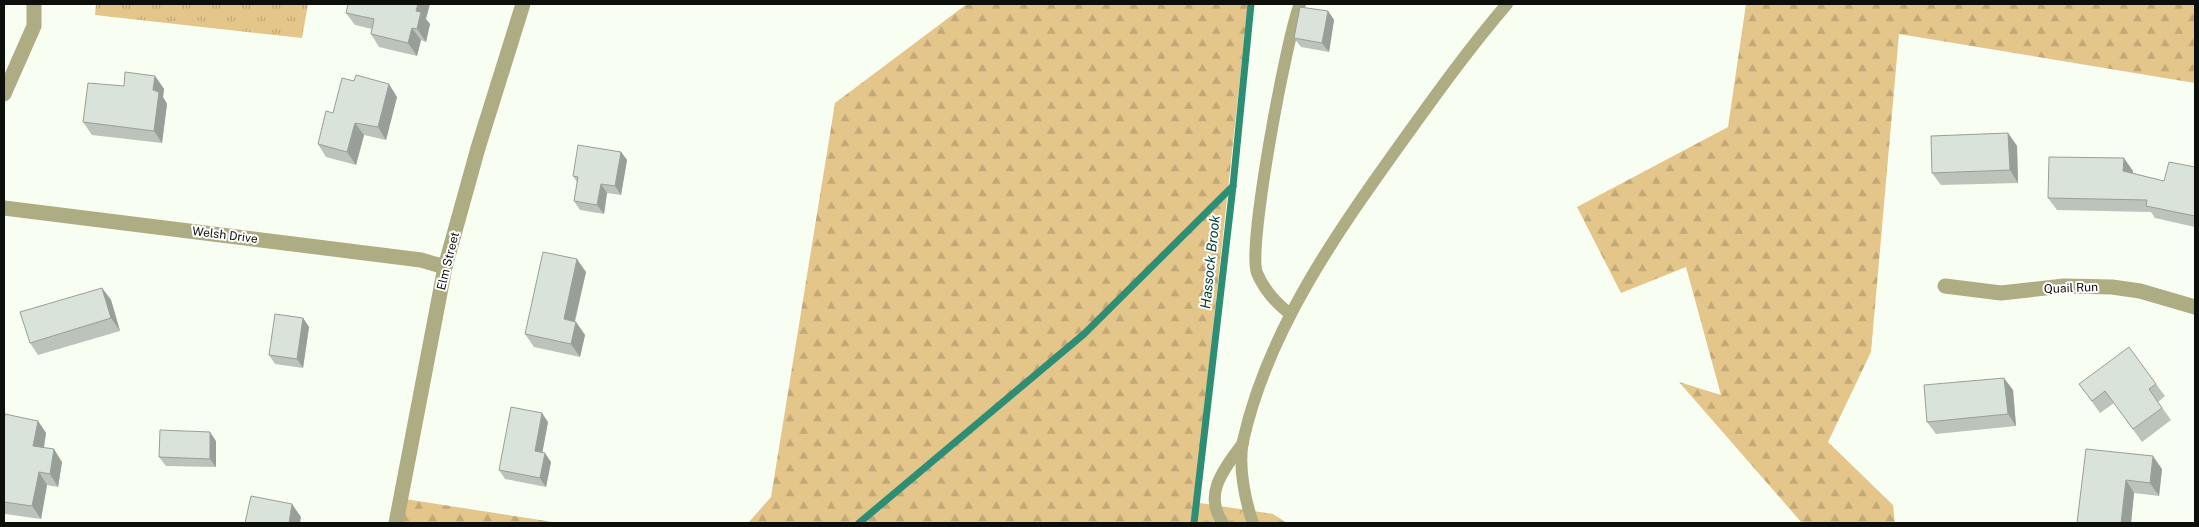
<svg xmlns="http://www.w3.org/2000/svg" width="2199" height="527" viewBox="0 0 2199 527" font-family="'Public Sans',sans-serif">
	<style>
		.grass { fill: url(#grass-tufts) }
		.forest { fill: url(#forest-firs) }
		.park { fill: url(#park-crowns) }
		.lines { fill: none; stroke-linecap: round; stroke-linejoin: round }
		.stream { stroke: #2e8e75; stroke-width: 7 }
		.lane { stroke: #aeac83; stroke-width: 12 }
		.street { stroke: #aeac83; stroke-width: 15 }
		.wall { fill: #bbc3bb }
		.shaded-wall { fill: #989f99 }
		.building { fill: #d9e3da; stroke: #989f99 }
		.labels { text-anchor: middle; stroke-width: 4; stroke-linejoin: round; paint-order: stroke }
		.street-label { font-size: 12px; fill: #0d0f0b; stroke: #fff }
		.water-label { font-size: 14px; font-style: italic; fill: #003e30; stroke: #fff }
	</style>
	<defs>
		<pattern id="grass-tufts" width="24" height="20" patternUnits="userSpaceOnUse" patternTransform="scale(1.25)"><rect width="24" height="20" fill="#e4c58a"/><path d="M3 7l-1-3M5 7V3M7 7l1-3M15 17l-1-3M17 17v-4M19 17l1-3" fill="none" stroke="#c2a876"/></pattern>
		<pattern id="forest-firs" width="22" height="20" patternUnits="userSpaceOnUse" patternTransform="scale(1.25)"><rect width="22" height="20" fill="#e4c58a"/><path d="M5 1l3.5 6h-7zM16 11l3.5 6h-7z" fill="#c2a876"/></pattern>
		<pattern id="park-crowns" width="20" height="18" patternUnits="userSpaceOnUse" patternTransform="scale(1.25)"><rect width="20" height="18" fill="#e4c58a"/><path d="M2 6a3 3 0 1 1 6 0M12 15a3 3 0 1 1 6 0" fill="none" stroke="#c2a876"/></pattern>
	</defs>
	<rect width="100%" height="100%" fill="#f9fef3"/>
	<path class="grass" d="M 96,4 L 308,4 L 302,38 L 95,15 Z"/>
	<g class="forest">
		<path d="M 967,4 L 1248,4 L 1192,523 L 748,523 L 771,497 L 835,103 Z"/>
		<path d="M 1746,4 L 2195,4 L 2195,83 L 1899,34 L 1871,352 L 1828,442 L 1893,505 L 1895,523 L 1802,523 L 1679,382 L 1721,395 L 1686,267 L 1621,293 L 1577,207 L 1728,127 Z"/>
		<path d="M 405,499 L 559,523 L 400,523 Z"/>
	</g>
	<path class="park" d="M 1193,502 L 1273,514 L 1287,523 L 1192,523 Z"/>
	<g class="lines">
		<g class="stream">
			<path d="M 859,523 L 1084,334 L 1233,186"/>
			<path d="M 1194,523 L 1233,186 L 1251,4"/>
		</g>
		<g class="lane">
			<path d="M 1290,314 C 1276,303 1264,290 1257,273 C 1247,248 1287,34 1300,4"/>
			<path d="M 1223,523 C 1202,494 1225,468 1243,443"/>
			<path d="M 1253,523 C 1245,501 1238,465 1243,441 C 1268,329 1338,231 1404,139 C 1437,93 1470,47 1507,4"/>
		</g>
		<g class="street">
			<path d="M 4,94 L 34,26 L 34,4"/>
			<path d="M 4,208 L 421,260 L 445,267"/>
			<path d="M 1945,286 L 2001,293 L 2064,286 L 2112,287 L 2140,291 L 2195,307"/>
			<path d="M 396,523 L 445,267 L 478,148 L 523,4"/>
		</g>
	</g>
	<g class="wall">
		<path d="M 1328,11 L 1334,20 L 1329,52 L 1301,47 L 1294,38 Z"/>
		<path d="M 346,13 L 426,19 L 430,24 L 426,42 L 421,40 L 417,56 L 379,47 L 371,34 L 372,29 L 355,25 Z"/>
		<path d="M 155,76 L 164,89 L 163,97 L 167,104 L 162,143 L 92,135 L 83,122 L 124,86 Z"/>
		<path d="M 397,97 L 386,140 L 364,135 L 356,165 L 326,157 L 318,144 L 333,113 Z"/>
		<path d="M 2008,133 L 2017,146 L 2018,183 L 1941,185 L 1932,173 Z"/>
		<path d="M 621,152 L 627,160 L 621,195 L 607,193 L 604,214 L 580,210 L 574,201 L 577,182 L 573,176 Z"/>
		<path d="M 2195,167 L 2195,227 L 2155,218 L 2151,212 L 2057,210 L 2048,198 L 2133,171 L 2133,173 L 2164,181 Z"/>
		<path d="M 586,272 L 575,322 L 576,322 L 585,335 L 580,357 L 534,347 L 525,334 Z"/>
		<path d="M 102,288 L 111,300 L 120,331 L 38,355 L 30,343 Z"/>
		<path d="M 303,318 L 309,327 L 303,368 L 275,364 L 269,355 Z"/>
		<path d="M 2079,384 L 2156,384 L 2165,396 L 2158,402 L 2171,420 L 2142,442 L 2114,403 L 2100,413 Z"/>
		<path d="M 2013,390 L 2016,426 L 1936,434 L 1927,422 Z"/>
		<path d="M 4,421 L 38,421 L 46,433 L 44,448 L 62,462 L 58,487 L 47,485 L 41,519 L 5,514 L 4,511 Z"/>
		<path d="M 548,422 L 542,453 L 551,462 L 546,487 L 505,479 L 499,470 Z"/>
		<path d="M 216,441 L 216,467 L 166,466 L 159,457 Z"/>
		<path d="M 2086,449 L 2162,469 L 2159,496 L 2134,493 L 2131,523 L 2077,523 Z"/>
	</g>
	<g class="shaded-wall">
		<path d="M 418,4 L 430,4 L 426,19 L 430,24 L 426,42 L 417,29 L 416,11 Z"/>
		<path d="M 1328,11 L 1334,20 L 1329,52 L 1322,43 Z"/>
		<path d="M 412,28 L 421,40 L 417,56 L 408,43 Z"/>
		<path d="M 155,76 L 164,89 L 163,97 L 167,104 L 162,143 L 154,131 L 153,90 Z"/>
		<path d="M 389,84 L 397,97 L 386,140 L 378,127 Z"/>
		<path d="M 355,123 L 364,135 L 356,165 L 347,152 Z"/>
		<path d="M 2008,133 L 2017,146 L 2018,183 L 2010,170 Z"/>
		<path d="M 621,152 L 627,160 L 621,195 L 615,186 Z"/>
		<path d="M 2124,158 L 2133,171 L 2132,184 L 2123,171 Z"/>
		<path d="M 601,184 L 607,193 L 604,214 L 597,205 Z"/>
		<path d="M 577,259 L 586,272 L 572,332 L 564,319 Z"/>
		<path d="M 102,288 L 111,300 L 120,331 L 111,318 Z"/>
		<path d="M 303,318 L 309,327 L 303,368 L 297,359 Z"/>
		<path d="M 576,322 L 585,335 L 580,357 L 571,344 Z"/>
		<path d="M 2004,378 L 2013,390 L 2016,426 L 2008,414 Z"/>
		<path d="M 542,413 L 548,422 L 541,460 L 535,451 Z"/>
		<path d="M 38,421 L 46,433 L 42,458 L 33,446 Z"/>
		<path d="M 210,432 L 216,441 L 216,467 L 210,459 Z"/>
		<path d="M 54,449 L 62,462 L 58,487 L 50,474 Z"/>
		<path d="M 545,453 L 551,462 L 546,487 L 540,478 Z"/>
		<path d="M 2153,456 L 2162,469 L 2159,496 L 2150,483 Z"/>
		<path d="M 39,472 L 47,485 L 41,519 L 32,506 Z"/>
		<path d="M 2126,480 L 2134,493 L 2131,523 L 2121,523 Z"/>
		<path d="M 292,504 L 301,517 L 300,523 L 289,523 Z"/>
	</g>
	<g class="building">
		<path d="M 348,4 L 418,4 L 416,11 L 421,12 L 417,29 L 412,28 L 408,43 L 371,34 L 374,19 L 346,13 Z"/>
		<path d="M 1300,7 L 1328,11 L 1322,43 L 1294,38 Z"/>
		<path d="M 125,72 L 155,76 L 153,90 L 159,92 L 154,131 L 83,122 L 88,83 L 124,86 Z"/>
		<path d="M 356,75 L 389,84 L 378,127 L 355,123 L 347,152 L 318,144 L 326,111 L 333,113 L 342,78 L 354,81 Z"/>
		<path d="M 2008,133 L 2010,170 L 1932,173 L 1931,136 Z"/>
		<path d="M 578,145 L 621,152 L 615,186 L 601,184 L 597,205 L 574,201 L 578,177 L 573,176 Z"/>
		<path d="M 2049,157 L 2124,158 L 2123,171 L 2164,181 L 2169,162 L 2195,167 L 2195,216 L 2146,206 L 2147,200 L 2048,198 Z"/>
		<path d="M 543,252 L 577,259 L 564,319 L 576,322 L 571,344 L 525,334 Z"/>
		<path d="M 102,288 L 111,318 L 30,343 L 20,312 Z"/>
		<path d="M 275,314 L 303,318 L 297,359 L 269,355 Z"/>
		<path d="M 2129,347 L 2156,384 L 2149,389 L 2162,408 L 2133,429 L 2105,391 L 2092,401 L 2079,384 Z"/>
		<path d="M 2004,378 L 2008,414 L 1927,422 L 1924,385 Z"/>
		<path d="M 511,407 L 542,413 L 535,451 L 545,453 L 540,478 L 499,470 Z"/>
		<path d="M 5,414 L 38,421 L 33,446 L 54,449 L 50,474 L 39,472 L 32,506 L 4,502 L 4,421 Z"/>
		<path d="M 160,430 L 210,432 L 210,459 L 159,457 Z"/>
		<path d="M 2086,449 L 2153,456 L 2150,483 L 2126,480 L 2121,523 L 2077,523 Z"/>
		<path d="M 251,496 L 292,504 L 289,523 L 245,523 Z"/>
	</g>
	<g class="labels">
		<g class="street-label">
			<text transform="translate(225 235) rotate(7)" y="4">Welsh Drive</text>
			<text transform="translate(448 261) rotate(-76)" y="4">Elm Street</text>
			<text transform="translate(2071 288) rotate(-2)" y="4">Quail Run</text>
		</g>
		<g class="water-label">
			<text transform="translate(1210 262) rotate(-84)" y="5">Hassock Brook</text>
		</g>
	</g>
	<rect width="2199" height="527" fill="none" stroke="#0d0f0b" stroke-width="10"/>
</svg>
